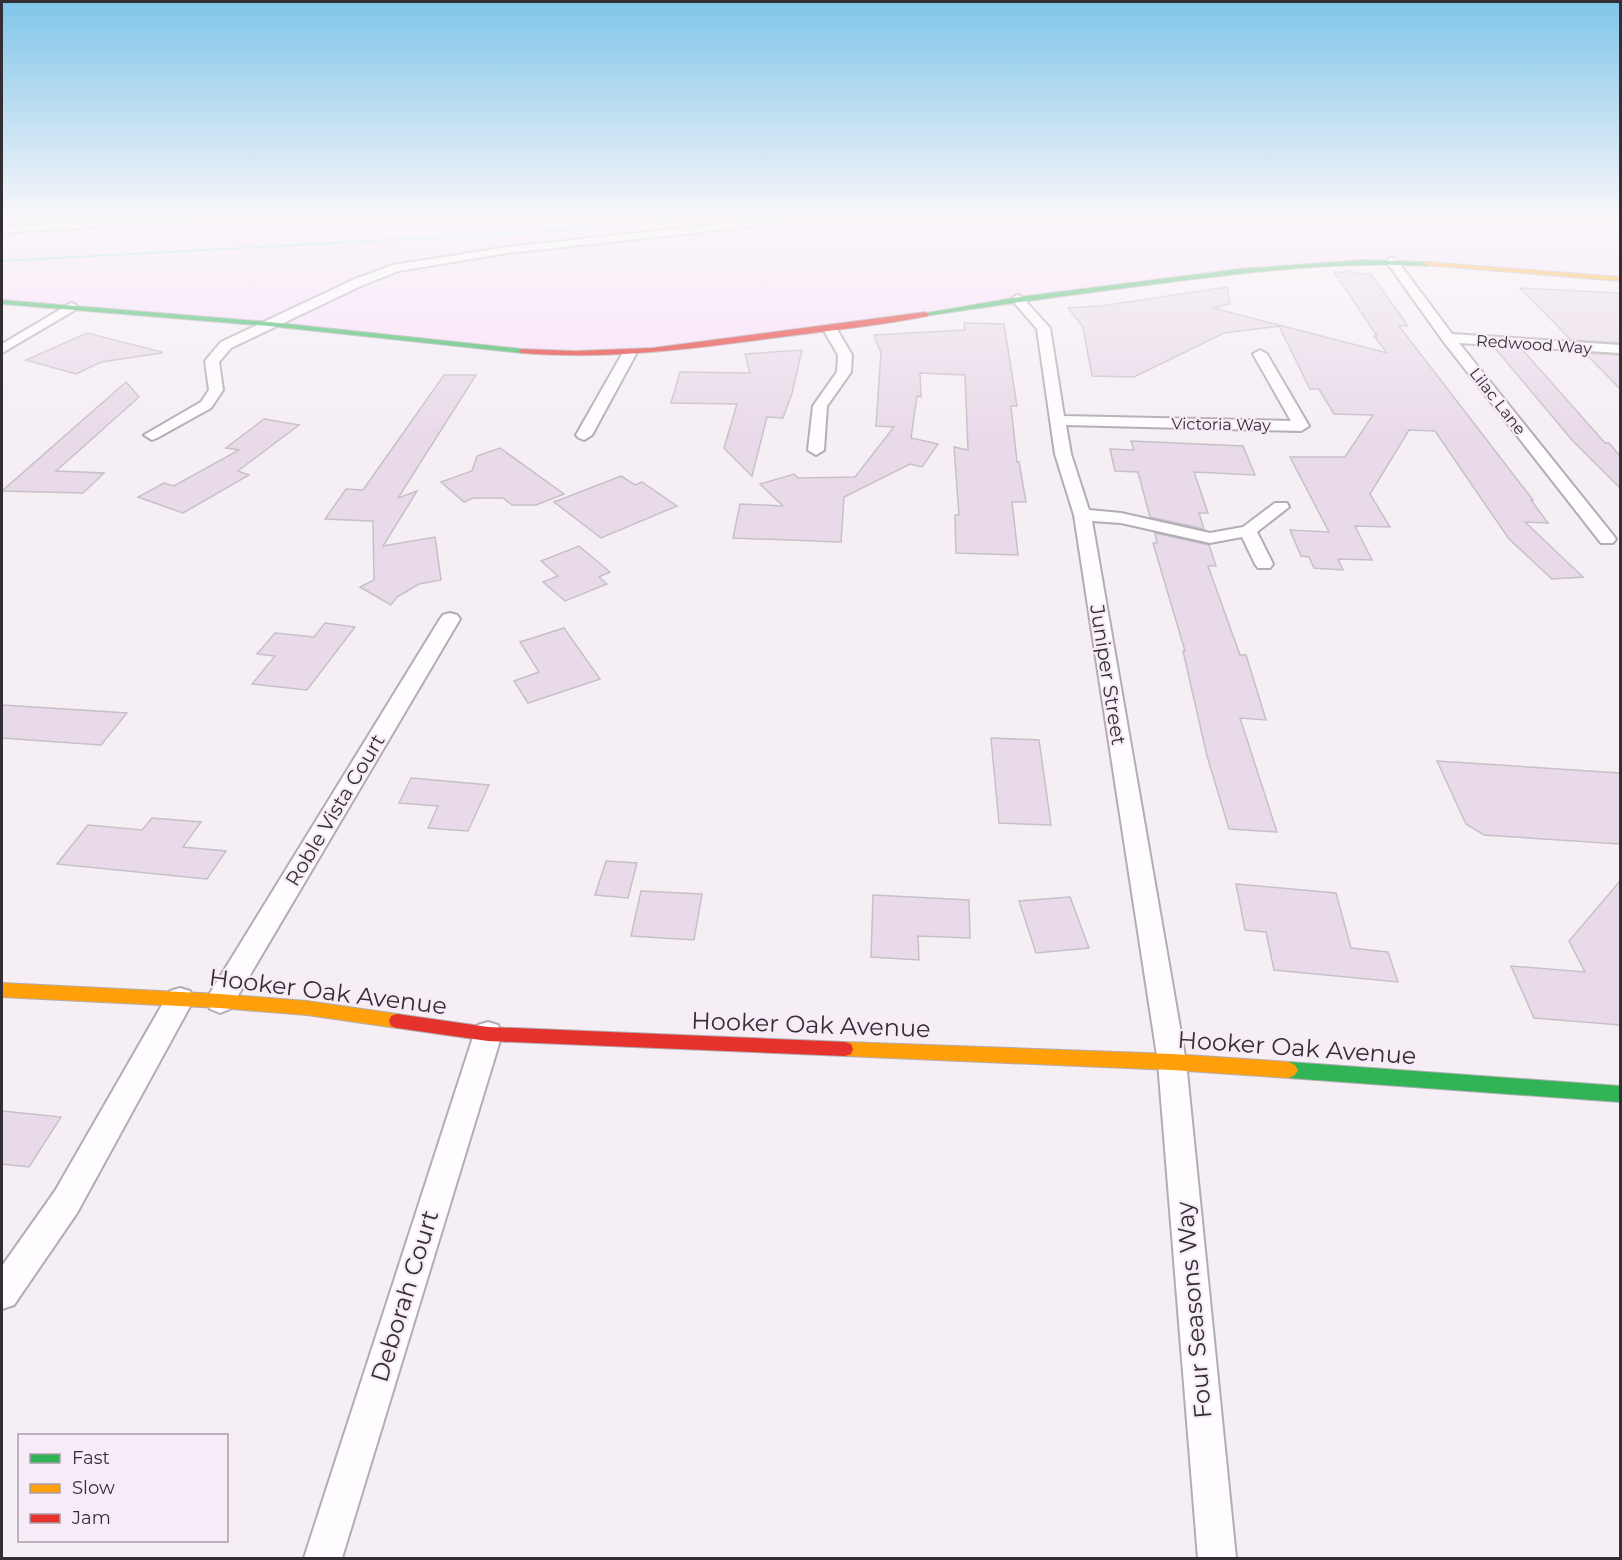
<svg xmlns="http://www.w3.org/2000/svg" width="1622" height="1560" viewBox="0 0 1622 1560" font-family="Montserrat,sans-serif">
	<style>
		.green { fill: #f9dff9 }
		.lines { fill: none; stroke-linecap: round; stroke-linejoin: round }
		.stream { fill: #83dfea; fill-rule: evenodd }
		.building { fill: #e9dae9; stroke: #c6c1c6; stroke-width: 1.5 }
		.street-casing { stroke: #b2adb2; stroke-width: 4 }
		.fast-casing { stroke: #b2adb2; stroke-width: 2 }
		.slow-casing { stroke: #b2adb2; stroke-width: 2 }
		.jam-casing { stroke: #b2adb2; stroke-width: 2 }
		.street { fill: #fefcfe; fill-rule: evenodd }
		.fast { fill: #30b455; fill-rule: evenodd }
		.slow { fill: #ff9f0a; fill-rule: evenodd }
		.jam { fill: #e5322d; fill-rule: evenodd }
		.labels { text-anchor: middle; stroke-width: 4.5; stroke-linejoin: round; paint-order: stroke }
		.far-street-label { font-size: 16px; fill: #332e33; stroke: #f8ebf8 }
		.street-label { font-size: 20px; fill: #332e33; stroke: #f8ebf8 }
		.near-street-label { font-size: 24px; fill: #332e33; stroke: #f8ebf8 }
	</style>
	<rect width="100%" height="100%" fill="#f5eef5"/>
	<path class="green" d="M 298,217 L 1620,217 L 1620,278 L 1392,261 L 1295,264 L 694,347 L 554,354 L 2,302 L 2,232 Z"/>
	<g class="lines">
		<path class="stream" d="M 705,217 L 716,217 L 629,228 L 2,262 L 2,260 L 629,226 Z"/>
	</g>
	<g class="building">
		<path d="M 1347,270 L 1353,273 L 1371,274 L 1408,326 L 1399,326 L 1533,500 L 1531,500 L 1548,523 L 1525,522 L 1583,577 L 1552,579 L 1509,539 L 1435,431 L 1409,430 L 1370,494 L 1390,527 L 1355,526 L 1372,560 L 1338,559 L 1343,570 L 1314,568 L 1309,557 L 1301,556 L 1290,530 L 1329,532 L 1290,457 L 1345,457 L 1373,415 L 1334,414 L 1319,389 L 1310,389 L 1279,326 L 1224,333 L 1134,377 L 1092,376 L 1083,327 L 1068,308 L 1101,306 L 1227,287 L 1230,304 L 1213,308 L 1387,353 L 1374,336 L 1377,336 L 1334,272 L 1343,273 Z"/>
		<path d="M 1520,288 L 1620,293 L 1620,343 L 1571,340 Z"/>
		<path d="M 964,323 L 1004,324 L 1017,406 L 1011,406 L 1017,462 L 1019,462 L 1026,502 L 1012,502 L 1018,555 L 956,553 L 955,515 L 959,515 L 954,447 L 968,450 L 965,375 L 920,373 L 921,397 L 917,396 L 911,438 L 938,444 L 922,467 L 910,464 L 844,497 L 841,542 L 733,538 L 740,504 L 783,506 L 760,484 L 794,474 L 798,478 L 855,477 L 894,427 L 876,426 L 881,353 L 874,335 L 965,330 Z"/>
		<path d="M 87,333 L 162,352 L 162,353 L 101,362 L 76,374 L 26,360 Z"/>
		<path d="M 1494,347 L 1522,349 L 1605,443 L 1609,443 L 1620,456 L 1620,488 L 1572,440 Z"/>
		<path d="M 802,350 L 792,393 L 783,418 L 767,417 L 752,476 L 724,448 L 737,404 L 671,403 L 680,372 L 750,373 L 745,354 Z"/>
		<path d="M 1585,353 L 1620,355 L 1620,389 Z"/>
		<path d="M 444,375 L 476,375 L 398,498 L 417,491 L 383,546 L 435,537 L 441,580 L 419,584 L 397,597 L 391,605 L 360,587 L 374,580 L 373,521 L 325,519 L 346,489 L 363,490 Z"/>
		<path d="M 126,382 L 139,397 L 56,471 L 104,473 L 83,493 L 2,491 Z"/>
		<path d="M 264,419 L 299,425 L 238,471 L 249,475 L 183,513 L 138,497 L 164,483 L 174,486 L 239,450 L 226,448 Z"/>
		<path d="M 1131,441 L 1243,446 L 1255,475 L 1194,472 L 1208,513 L 1199,513 L 1204,529 L 1150,517 L 1138,472 L 1115,471 L 1110,449 L 1134,450 Z"/>
		<path d="M 500,448 L 564,494 L 536,505 L 512,505 L 503,498 L 473,498 L 464,502 L 441,482 L 472,471 L 477,456 Z"/>
		<path d="M 621,476 L 635,485 L 642,482 L 677,506 L 601,538 L 554,502 Z"/>
		<path d="M 1155,533 L 1209,545 L 1216,566 L 1208,566 L 1240,655 L 1246,655 L 1266,720 L 1240,718 L 1277,832 L 1229,829 L 1207,756 L 1183,651 L 1185,651 L 1153,543 L 1157,543 Z"/>
		<path d="M 579,546 L 610,572 L 599,577 L 607,584 L 565,601 L 543,582 L 558,576 L 541,561 Z"/>
		<path d="M 325,623 L 355,627 L 307,690 L 252,684 L 275,656 L 257,654 L 275,633 L 314,637 Z"/>
		<path d="M 564,628 L 600,679 L 528,703 L 514,681 L 539,672 L 520,642 Z"/>
		<path d="M 2,705 L 127,713 L 101,745 L 2,738 Z"/>
		<path d="M 991,738 L 1039,740 L 1051,825 L 999,823 Z"/>
		<path d="M 1437,761 L 1620,773 L 1620,844 L 1484,835 L 1466,824 Z"/>
		<path d="M 411,778 L 489,785 L 468,831 L 428,828 L 438,806 L 399,803 Z"/>
		<path d="M 152,818 L 201,822 L 183,847 L 226,851 L 207,879 L 57,864 L 88,825 L 142,830 Z"/>
		<path d="M 606,861 L 637,863 L 628,898 L 595,895 Z"/>
		<path d="M 1620,881 L 1620,1025 L 1534,1018 L 1511,966 L 1585,972 L 1569,941 Z"/>
		<path d="M 1236,884 L 1336,893 L 1351,948 L 1388,952 L 1398,982 L 1274,970 L 1266,932 L 1245,930 Z"/>
		<path d="M 641,891 L 702,894 L 694,940 L 631,936 Z"/>
		<path d="M 873,895 L 969,900 L 970,938 L 918,936 L 919,960 L 871,957 Z"/>
		<path d="M 1070,897 L 1089,948 L 1036,953 L 1019,901 Z"/>
		<path d="M 2,1111 L 61,1117 L 29,1167 L 2,1164 Z"/>
	</g>
	<g class="lines">
		<g class="street-casing">
			<g id="street">
				<path d="M 155,217 L 208,217 L 203,220 L 2,233 L 2,227 Z"/>
				<path d="M 785,217 L 799,217 L 800,219 L 795,222 L 508,253 L 399,271 L 363,285 L 231,348 L 219,362 L 223,390 L 211,408 L 157,438 L 152,440 L 144,435 L 201,402 L 209,390 L 205,361 L 221,342 L 355,279 L 393,265 L 508,247 Z"/>
				<path d="M 1392,257 L 1396,259 L 1452,334 L 1620,345 L 1620,353 L 1459,343 L 1613,535 L 1616,539 L 1613,543 L 1601,543 L 1443,341 L 1386,261 Z"/>
				<path d="M 1017,295 L 1021,296 L 1050,328 L 1064,416 L 1291,421 L 1253,354 L 1260,350 L 1267,354 L 1309,426 L 1301,431 L 1066,425 L 1071,454 L 1089,510 L 1121,513 L 1210,533 L 1243,527 L 1275,503 L 1287,503 L 1289,507 L 1257,532 L 1273,564 L 1270,568 L 1258,568 L 1255,564 L 1242,537 L 1210,543 L 1121,523 L 1092,521 L 1186,1062 L 1236,1558 L 1198,1558 L 1158,1062 L 1074,515 L 1055,454 L 1037,329 L 1011,299 Z"/>
				<path d="M 71,303 L 75,304 L 77,307 L 75,310 L 2,353 L 2,344 Z"/>
				<path d="M 830,325 L 835,326 L 852,355 L 851,372 L 827,406 L 824,450 L 816,455 L 808,450 L 813,406 L 837,372 L 838,355 L 823,329 Z"/>
				<path d="M 629,350 L 636,354 L 592,435 L 584,440 L 579,438 L 576,435 L 622,354 Z"/>
				<path d="M 450,613 L 457,615 L 460,619 L 230,1009 L 220,1013 L 210,1009 L 206,1001 L 210,993 L 440,619 L 443,615 Z"/>
				<path d="M 180,988 L 190,991 L 194,999 L 77,1213 L 14,1305 L 2,1309 L 2,1266 L 55,1191 L 170,991 Z"/>
				<path d="M 488,1022 L 498,1025 L 502,1034 L 342,1558 L 304,1558 L 474,1034 L 478,1025 Z"/>
			</g>
		</g>
		<g class="fast-casing">
			<g id="fast">
				<path d="M 1364,260 L 1427,262 L 1431,264 L 1427,266 C 1343,261 1261,271 1178,281 C 1093,292 1009,303 925,316 L 921,314 L 1020,297 L 1240,269 Z"/>
				<path d="M 2,300 L 269,322 L 522,349 L 526,351 L 522,353 L 269,326 L 2,304 Z"/>
				<path d="M 1289,1062 L 1620,1086 L 1620,1102 L 1289,1078 L 1283,1075 L 1280,1070 L 1283,1065 Z"/>
			</g>
		</g>
		<g class="slow-casing">
			<g id="slow">
				<path d="M 1427,262 L 1620,277 L 1620,281 L 1425,265 L 1423,264 Z"/>
				<path d="M 2,983 L 220,994 L 307,1001 L 397,1014 L 403,1016 L 405,1021 L 403,1026 L 397,1028 L 307,1015 L 220,1008 L 2,997 Z"/>
				<path d="M 845,1042 L 1172,1054 L 1289,1062 L 1295,1065 L 1298,1070 L 1295,1075 L 1289,1078 L 1172,1070 L 845,1056 L 839,1054 L 837,1049 L 839,1044 Z"/>
			</g>
		</g>
		<g class="jam-casing">
			<g id="jam">
				<path d="M 814,217 L 795,221 L 792,219 Z"/>
				<path d="M 925,312 L 929,314 L 928,316 C 877,326 825,331 773,338 C 690,349 607,360 522,353 L 518,351 L 522,349 L 575,351 L 652,348 Z"/>
				<path d="M 397,1014 L 488,1027 L 845,1042 L 851,1044 L 853,1049 L 851,1054 L 845,1056 L 488,1041 L 397,1028 L 391,1026 L 389,1021 L 391,1016 Z"/>
			</g>
		</g>
		<use href="#street" class="street"/>
		<use href="#fast" class="fast"/>
		<use href="#slow" class="slow"/>
		<use href="#jam" class="jam"/>
	</g>
	<linearGradient id="sky" x2="0" y2="1"><stop stop-color="#7fc5e9"/><stop offset="0.5" stop-color="#faf7fa"/><stop offset="1" stop-color="#faf7fa" stop-opacity="0"/></linearGradient>
	<rect width="1622" height="435" fill="url(#sky)"/>
	<g class="labels">
		<g class="far-street-label">
			<text transform="translate(1534 344) rotate(4)" y="6">Redwood Way</text>
			<text transform="translate(1498 401) rotate(52)" y="6">Lilac Lane</text>
			<text transform="translate(1221 424) rotate(1)" y="6">Victoria Way</text>
		</g>
		<g class="street-label">
			<text transform="translate(1108 675) rotate(81)" y="7">Juniper Street</text>
			<text transform="translate(335 810) rotate(-59)" y="7">Roble Vista Court</text>
		</g>
		<g class="near-street-label">
			<text transform="translate(328 992) rotate(7)" y="8">Hooker Oak Avenue</text>
			<text transform="translate(811 1025) rotate(2)" y="8">Hooker Oak Avenue</text>
			<text transform="translate(1297 1048) rotate(4)" y="8">Hooker Oak Avenue</text>
			<text transform="translate(405 1296) rotate(-73)" y="8">Deborah Court</text>
			<text transform="translate(1194 1310) rotate(-95)" y="8">Four Seasons Way</text>
		</g>
	</g>
	<rect width="1622" height="1560" fill="none" stroke="#332e33" stroke-width="6"/>
	<rect x="18" y="1434" width="210" height="108" fill="#f8ebf8" stroke="#a99fa9" stroke-width="1.5"/>
	<rect x="30" y="1454" width="30" height="9" fill="#30b455" stroke="#a99fa9" stroke-width="1.5"/>
	<text x="72" y="1464" font-size="18" fill="#332e33">Fast</text>
	<rect x="30" y="1484" width="30" height="9" fill="#ff9f0a" stroke="#a99fa9" stroke-width="1.5"/>
	<text x="72" y="1494" font-size="18" fill="#332e33">Slow</text>
	<rect x="30" y="1514" width="30" height="9" fill="#e5322d" stroke="#a99fa9" stroke-width="1.5"/>
	<text x="72" y="1524" font-size="18" fill="#332e33">Jam</text>
</svg>
